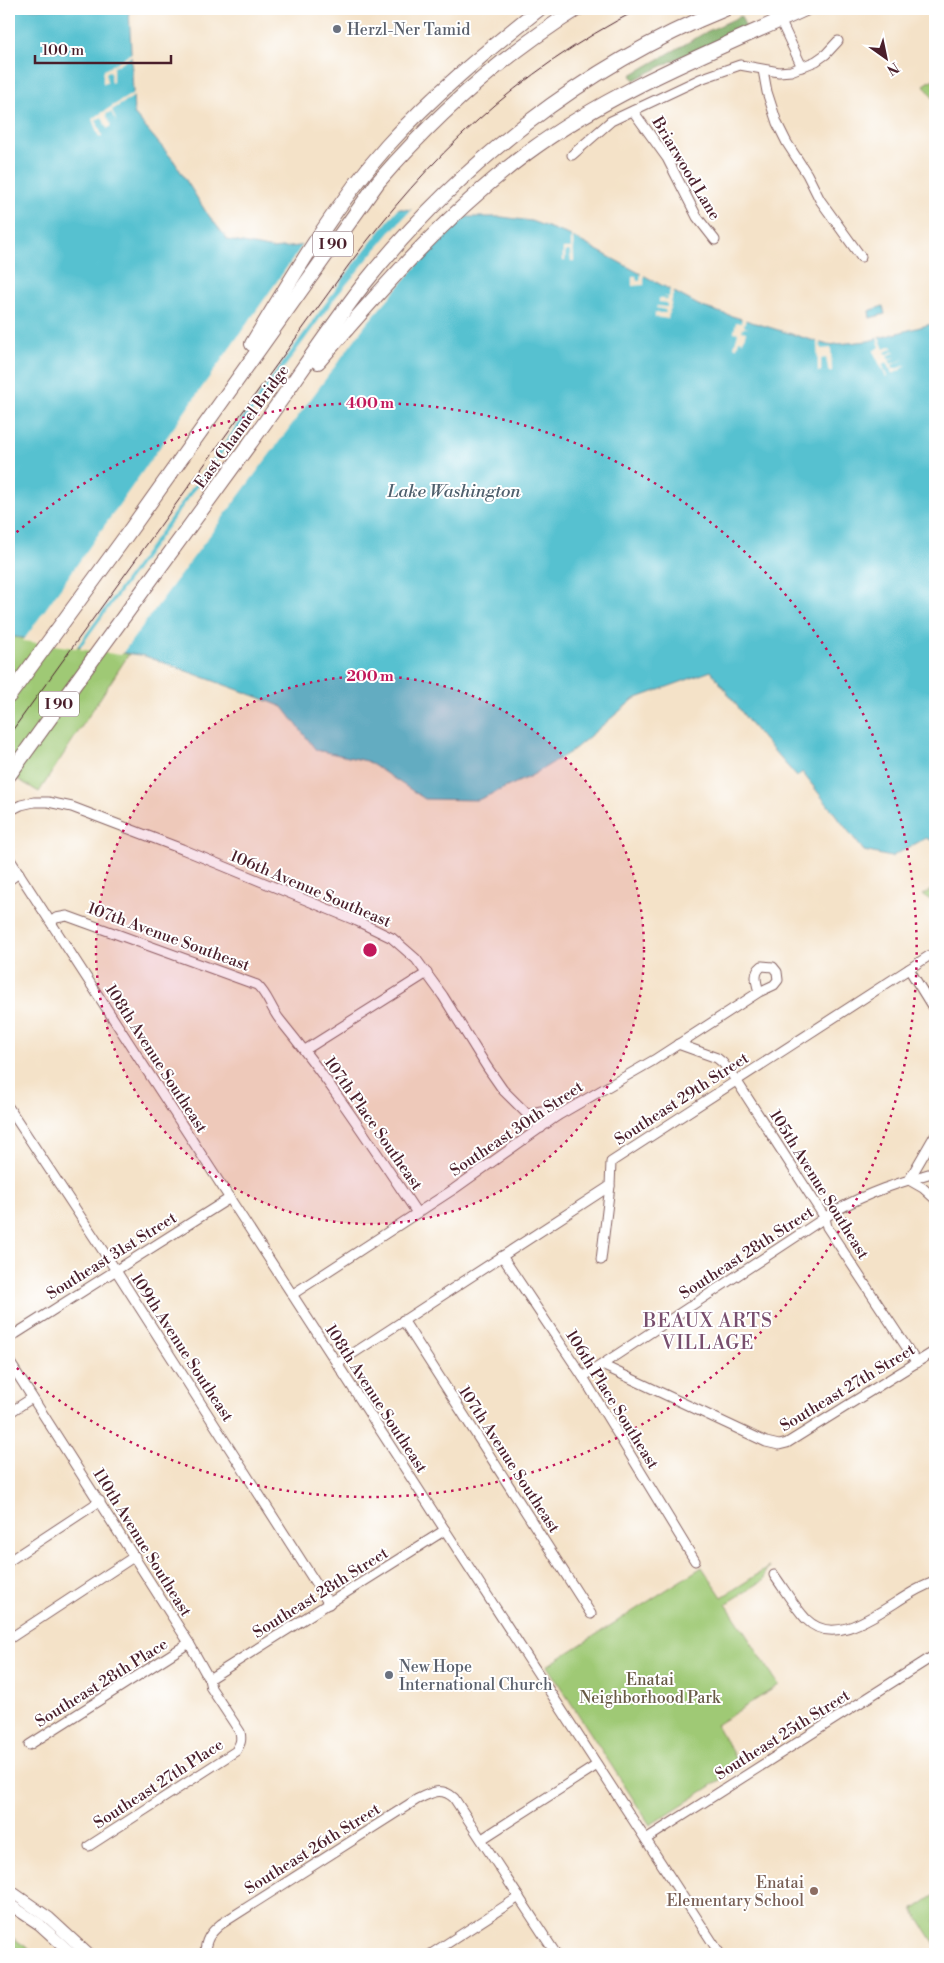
<svg xmlns="http://www.w3.org/2000/svg" width="944" height="1963" viewBox="0 0 944 1963" font-family="'Libre Bodoni',serif">
	<style>
		.green { fill: #9fc975; stroke: #747450 }
		.forest { fill: #7fad66; stroke: #646648 }
		.water { fill: #56c1d0; stroke: #50707e }
		.pier { fill: #f4e2c8 }
		.lines { fill: none; stroke-linecap: round; stroke-linejoin: round }
		.minor-casing { stroke: #866362; stroke-width: 11 }
		.major-casing { stroke: #866362; stroke-width: 13 }
		.highway-casing { stroke: #866362; stroke-width: 16 }
		.minor { stroke: #fff; stroke-width: 9 }
		.major { stroke: #fff; stroke-width: 11 }
		.highway { stroke: #fff; stroke-width: 14 }
		.tram { stroke: #4a1f2b; stroke-width: 1 }
		.ring { fill: none; stroke: #c2185b; stroke-width: 2.5; stroke-dasharray: 2.5 5 }
		.worship-dot { fill: #6b7280; stroke: #fff; stroke-width: 2 }
		.education-dot { fill: #8d6e63; stroke: #fff; stroke-width: 2 }
		.labels { text-anchor: middle; stroke-width: 4; stroke-linejoin: round; paint-order: stroke }
		.shield { fill: #fff; stroke: #80626b; stroke-width: 1 }
		.shield-label { font-size: 15px; font-weight: bold; fill: #4a1f2b }
		.worship-label { font-size: 16px; fill: #5b616d; stroke: #fff; text-anchor: start }
		.street-label { font-size: 16px; fill: #4a1f2b; stroke: #fff }
		.park-label { font-size: 16px; fill: #685a45; stroke: #fff }
		.education-label { font-size: 16px; fill: #785e54; stroke: #fff; text-anchor: end }
		.water-label { font-size: 18px; font-style: italic; fill: #4f606d; stroke: #fff }
		.quarter-label { font-size: 19px; letter-spacing: 1px; fill: #784e6d; stroke: #fff }
		.centre { fill: #c2185b; stroke: #fff; stroke-width: 2.5 }
		.ring-label { font-size: 15px; text-anchor: middle; font-weight: bold; fill: #c2185b; stroke: #fff; stroke-width: 4; stroke-linejoin: round; paint-order: stroke }
	</style>
	<rect width="100%" height="100%" fill="#fff"/>
	<filter id="ink" filterUnits="userSpaceOnUse"><feTurbulence type="fractalNoise" baseFrequency=".02" numOctaves="2"/><feDisplacementMap in="SourceGraphic" scale="10" xChannelSelector="R" yChannelSelector="G"/><feConvolveMatrix kernelMatrix="1 2 1 2 8 2 1 2 1" color-interpolation-filters="sRGB"/></filter>
	<filter id="wash" filterUnits="userSpaceOnUse"><feTurbulence type="fractalNoise" baseFrequency=".0096" numOctaves="4" result="noise"/><feDisplacementMap in="SourceGraphic" scale="20" xChannelSelector="R" yChannelSelector="G"/><feGaussianBlur stdDeviation="1.12" result="paint"/><feColorMatrix in="noise" values="0 0 0 0 0 0 0 0 0 0 0 0 0 0 0 0 0 1.4 0 .05"/><feComposite in="paint" operator="in"/></filter>
	<g filter="url(#wash)">
		<rect width="100%" height="100%" fill="#f4e2c8"/>
		<g class="green">
			<path d="M 935,78 L 935,101 L 924,85 Z"/>
			<path d="M 9,636 L 129,654 L 39,792 L 9,774 Z"/>
			<path d="M 935,887 L 935,903 L 923,895 Z"/>
			<path d="M 702,1567 L 722,1597 L 769,1567 L 765,1572 L 764,1580 L 726,1604 L 779,1685 L 716,1725 L 741,1767 L 650,1825 L 547,1666 Z"/>
			<path d="M 935,1895 L 935,1944 L 913,1910 Z"/>
			<path d="M 9,1935 L 33,1952 L 35,1954 L 25,1954 L 9,1943 Z"/>
		</g>
		<path class="forest" d="M 741,16 L 746,28 L 680,57 L 634,80 L 631,75 L 708,31 Z"/>
		<g class="water">
			<path d="M 9,9 L 129,9 L 134,114 L 174,161 L 206,212 L 228,240 L 273,249 L 341,241 L 395,208 L 467,217 L 502,217 L 531,221 L 569,235 L 702,307 L 828,345 L 868,341 L 935,323 L 935,842 L 926,838 L 891,857 L 864,851 L 802,772 L 797,777 L 752,726 L 711,671 L 634,699 L 572,751 L 531,776 L 478,800 L 425,799 L 367,761 L 316,750 L 283,707 L 258,697 L 145,656 L 9,636 Z"/>
			<path d="M 883,306 L 885,314 L 870,318 L 869,311 Z"/>
		</g>
		<g class="pier">
			<path d="M 133,52 L 133,55 L 113,68 L 113,82 L 111,83 L 111,72 L 109,71 L 106,73 L 107,83 L 103,83 L 103,71 Z"/>
			<path d="M 135,92 L 136,95 L 112,110 L 117,123 L 111,112 L 106,114 L 111,126 L 107,129 L 102,117 L 96,120 L 102,136 L 99,137 L 92,119 Z"/>
			<path d="M 394,206 L 400,206 L 356,261 L 76,648 L 23,641 L 304,243 L 341,238 Z"/>
			<path d="M 413,208 L 469,214 L 422,260 L 367,323 L 121,655 L 79,649 L 336,297 L 391,231 Z"/>
			<path d="M 571,234 L 573,235 L 574,261 L 571,261 L 570,251 L 565,251 L 565,261 L 563,261 L 563,248 L 571,248 Z"/>
			<path d="M 641,271 L 644,273 L 644,285 L 632,286 L 632,276 L 636,276 L 637,281 L 640,281 Z"/>
			<path d="M 670,287 L 674,289 L 668,319 L 655,317 L 655,313 L 666,313 L 665,310 L 656,308 L 657,306 L 667,307 L 667,303 L 659,302 L 659,298 L 668,300 L 668,298 L 662,296 L 669,297 Z"/>
			<path d="M 742,317 L 746,318 L 744,326 L 749,328 L 743,327 L 742,331 L 746,332 L 743,341 L 739,340 L 737,347 L 734,347 L 738,333 L 734,332 L 736,322 L 741,323 Z"/>
			<path d="M 877,338 L 879,338 L 884,349 L 892,346 L 893,348 L 885,352 L 886,355 L 894,351 L 895,352 L 887,356 L 888,359 L 897,357 L 889,360 L 891,364 L 905,359 L 892,365 L 893,369 L 895,369 L 908,365 L 893,374 L 887,362 L 882,364 L 887,376 L 886,377 L 873,351 L 880,347 Z"/>
			<path d="M 817,339 L 820,340 L 821,349 L 831,348 L 832,371 L 829,372 L 826,358 L 821,359 L 821,371 L 818,372 Z"/>
		</g>
	</g>
	<g filter="url(#ink)">
		<g class="lines">
			<g class="minor-casing">
				<g id="minor">
					<path d="M 775,9 L 802,67"/>
					<path d="M 763,70 L 767,92 L 777,123 L 787,143 L 807,174 L 820,200 L 861,257"/>
					<path d="M 633,111 L 667,158 L 697,217 L 715,240"/>
					<path d="M 572,155 L 611,121 L 700,79 L 740,65 L 779,72 L 791,71 L 816,61 L 826,54 L 838,41"/>
					<path d="M 9,811 L 21,805 L 34,802 L 48,802 L 72,807 L 182,849 L 357,921 L 392,938 L 416,959 L 443,996 L 487,1067 L 503,1090 L 541,1128"/>
					<path d="M 9,858 L 720,1954"/>
					<path d="M 9,880 L 19,873"/>
					<path d="M 51,922 L 56,918 L 67,916 L 257,985 C 268,995 271,1009 280,1020 C 330,1081 373,1147 417,1213"/>
					<path d="M 909,969 L 935,1011"/>
					<path d="M 678,1044 L 717,1058 L 723,1063 L 736,1080 L 825,1218 L 827,1227 L 917,1363"/>
					<path d="M 305,1050 L 427,973"/>
					<path d="M 9,1108 L 115,1269 L 329,1604"/>
					<path d="M 527,1114 L 541,1111 L 557,1116"/>
					<path d="M 909,1180 L 935,1135"/>
					<path d="M 909,1180 L 923,1188 L 935,1199"/>
					<path d="M 502,1256 L 583,1377 L 695,1561"/>
					<path d="M 601,1260 L 610,1186"/>
					<path d="M 293,1294 L 454,1189 L 557,1116 L 654,1060 L 759,992 L 774,985 L 778,980 L 777,972 L 773,967 L 762,966 C 753,973 756,981 759,992"/>
					<path d="M 403,1320 L 591,1614"/>
					<path d="M 9,1338 L 230,1198"/>
					<path d="M 9,1361 L 189,1643 L 209,1679 L 211,1688 L 240,1732 C 242,1741 240,1744 236,1751 L 89,1846"/>
					<path d="M 337,1364 L 610,1186 L 611,1162 L 935,952"/>
					<path d="M 602,1365 L 766,1442 L 779,1445 L 787,1443 L 935,1351"/>
					<path d="M 583,1377 L 835,1211 C 869,1192 898,1183 935,1172"/>
					<path d="M 9,1413 L 32,1398"/>
					<path d="M 9,1561 L 100,1501"/>
					<path d="M 774,1575 C 784,1589 794,1606 806,1619 C 842,1656 899,1591 935,1582"/>
					<path d="M 9,1639 L 135,1556"/>
					<path d="M 209,1679 L 445,1530"/>
					<path d="M 29,1745 L 189,1643"/>
					<path d="M 482,1839 L 597,1765"/>
					<path d="M 646,1839 L 935,1655"/>
					<path d="M 205,1954 C 205,1940 210,1933 221,1924 L 416,1800 C 430,1793 441,1786 454,1798 L 556,1954"/>
					<path d="M 431,1954 L 519,1897"/>
				</g>
			</g>
			<g class="major-casing">
				<g id="major">
					<path d="M 9,1890 L 49,1918 L 88,1954"/>
					<path d="M 9,1904 L 39,1924 L 72,1954"/>
				</g>
			</g>
			<g class="highway-casing">
				<g id="highway">
					<path d="M 252,344 C 293,276 334,206 387,146 C 433,95 485,52 539,9"/>
					<path d="M 318,362 C 383,287 447,213 527,153 C 611,91 710,52 805,9"/>
					<path d="M 9,696 L 126,536 L 378,182 C 436,115 502,56 577,9"/>
					<path d="M 9,775 C 88,665 168,556 248,446 C 287,393 323,337 363,285 C 458,166 583,66 725,9"/>
				</g>
			</g>
			<use href="#minor" class="minor"/>
			<use href="#major" class="major"/>
			<use href="#highway" class="highway"/>
			<path class="tram" d="M 9,735 L 348,266 C 430,156 516,72 639,9"/>
		</g>
	</g>
	<circle cx="370" cy="950" r="274" fill="#c2185b" fill-opacity=".12"/>
	<g class="ring">
		<circle cx="370" cy="950" r="274"/>
		<path d="M11 537A547 547 0 1 1 11 1363"/>
	</g>
	<g class="worship-dot">
		<circle cx="337" cy="29" r="5"/>
		<circle cx="389" cy="1675" r="5"/>
	</g>
	<circle class="education-dot" cx="814" cy="1891" r="5"/>
	<g class="labels">
		<g class="shield">
			<rect x="313" y="231.5" width="40" height="25" rx="4"/>
			<rect x="39" y="691.5" width="40" height="25" rx="4"/>
		</g>
		<g class="shield-label">
			<text x="333" y="249">I 90</text>
			<text x="59" y="709">I 90</text>
		</g>
		<g class="worship-label">
			<text x="347" y="35">Herzl-Ner Tamid</text>
			<text x="399" y="1672">New Hope<tspan x="399" dy="18">International Church</tspan></text>
		</g>
		<g class="street-label">
			<text transform="translate(687 168) rotate(59)" y="6">Briarwood Lane</text>
			<text transform="translate(241 426) rotate(-54)" y="6">East Channel Bridge</text>
			<text transform="translate(311 888) rotate(23)" y="6">106th Avenue Southeast</text>
			<text transform="translate(169 936) rotate(20)" y="6">107th Avenue Southeast</text>
			<text transform="translate(157 1058) rotate(57)" y="6">108th Avenue Southeast</text>
			<text transform="translate(681 1098) rotate(-33)" y="6">Southeast 29th Street</text>
			<text transform="translate(374 1123) rotate(55)" y="6">107th Place Southeast</text>
			<text transform="translate(516 1128) rotate(-34)" y="6">Southeast 30th Street</text>
			<text transform="translate(820 1184) rotate(58)" y="6">105th Avenue Southeast</text>
			<text transform="translate(746 1252) rotate(-33)" y="6">Southeast 28th Street</text>
			<text transform="translate(111 1255) rotate(-32)" y="6">Southeast 31st Street</text>
			<text transform="translate(183 1347) rotate(57)" y="6">109th Avenue Southeast</text>
			<text transform="translate(847 1387) rotate(-31)" y="6">Southeast 27th Street</text>
			<text transform="translate(377 1398) rotate(57)" y="6">108th Avenue Southeast</text>
			<text transform="translate(613 1399) rotate(58)" y="6">106th Place Southeast</text>
			<text transform="translate(510 1459) rotate(57)" y="6">107th Avenue Southeast</text>
			<text transform="translate(143 1542) rotate(58)" y="6">110th Avenue Southeast</text>
			<text transform="translate(320 1592) rotate(-32)" y="6">Southeast 28th Street</text>
			<text transform="translate(101 1682) rotate(-32)" y="6">Southeast 28th Place</text>
			<text transform="translate(782 1734) rotate(-32)" y="6">Southeast 25th Street</text>
			<text transform="translate(158 1783) rotate(-33)" y="6">Southeast 27th Place</text>
			<text transform="translate(312 1848) rotate(-32)" y="6">Southeast 26th Street</text>
		</g>
		<g class="park-label">
			<text x="650" y="1685">Enatai<tspan x="650" dy="18">Neighborhood Park</tspan></text>
		</g>
		<g class="education-label">
			<text x="804" y="1888">Enatai<tspan x="804" dy="18">Elementary School</tspan></text>
		</g>
		<g class="water-label">
			<text x="454" y="497">Lake Washington</text>
		</g>
		<g class="quarter-label">
			<text x="708" y="1327">BEAUX ARTS<tspan x="708" dy="22">VILLAGE</tspan></text>
		</g>
	</g>
	<circle cx="370" cy="950" r="8" class="centre"/>
	<g class="ring-label">
		<text x="370" y="408">400 m</text>
		<text x="370" y="681">200 m</text>
	</g>
	<rect width="944" height="1963" fill="none" stroke="#fff" stroke-width="30"/>
	<g transform="translate(886 58) rotate(147)" stroke="#ffffff" stroke-width="4" paint-order="stroke">
	<path d="M0-4L9 19L0 12L-9 19Z" fill="#4a1f2b"/>
	<text y="-8" font-size="14" font-weight="bold" text-anchor="middle" fill="#4a1f2b">N</text>
	</g>
	<path d="M35 55v8h136v-8" fill="none" stroke="#4a1f2b" stroke-width="2.5"/>
	<text x="42" y="55" font-size="15" fill="#4a1f2b" stroke="#ffffff" stroke-width="4" paint-order="stroke">100 m</text>
</svg>
